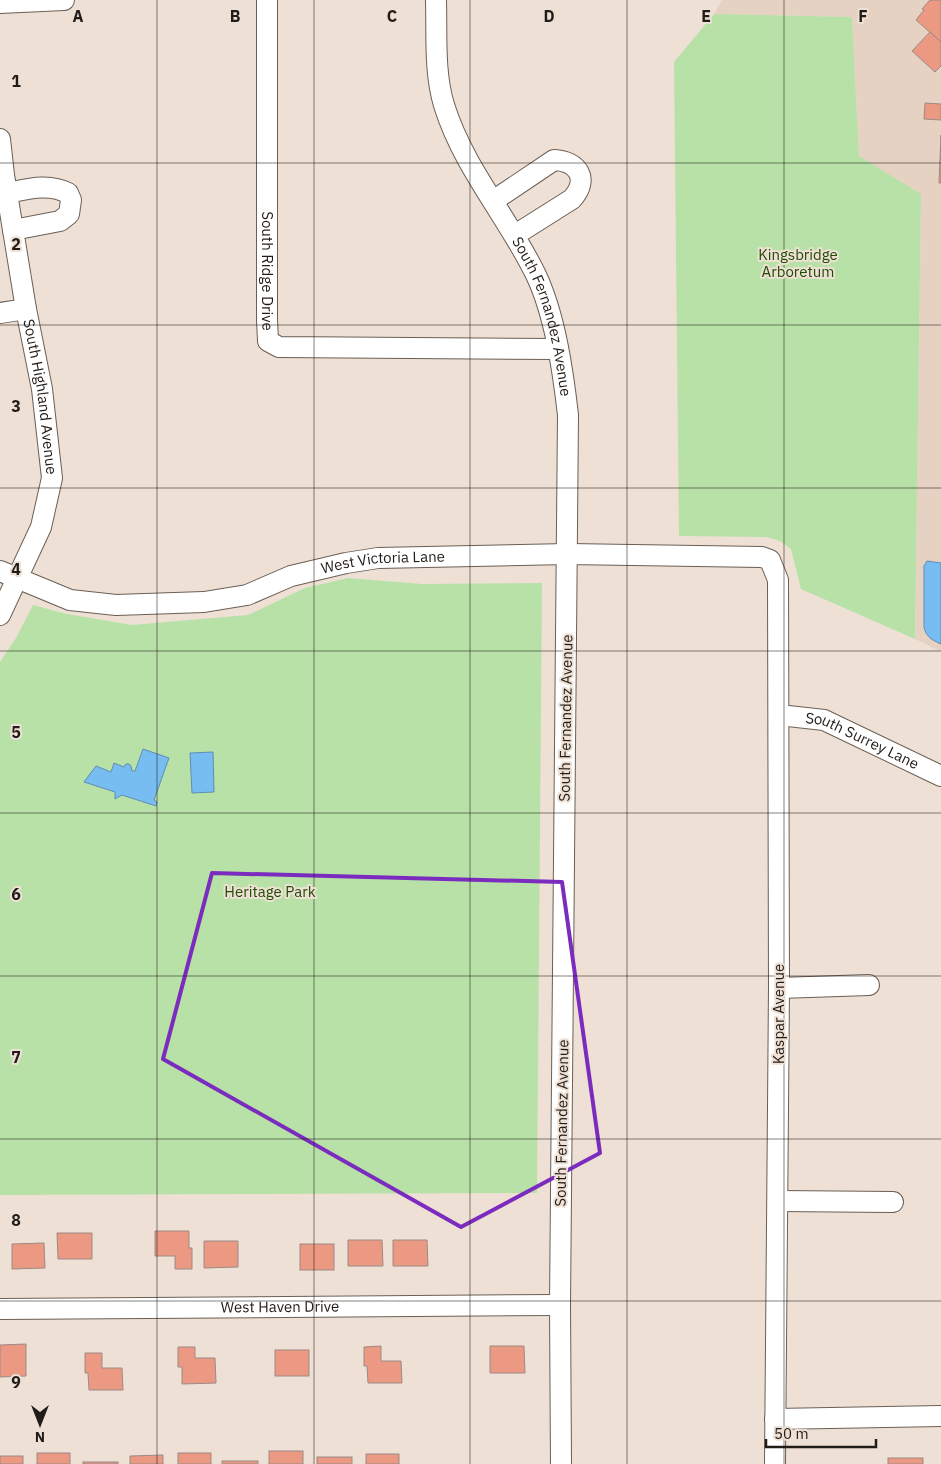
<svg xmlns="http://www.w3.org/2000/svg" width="941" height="1464" viewBox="0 0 941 1464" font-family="'IBM Plex Sans',sans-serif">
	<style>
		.built { fill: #e6d2c2 }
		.green { fill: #b8e1a7 }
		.water { fill: #78bdf2; stroke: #5e8db0 }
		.building { fill: #eb9983; stroke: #9c8a85 }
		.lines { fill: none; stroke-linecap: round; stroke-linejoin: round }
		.minor-casing { stroke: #6b5f55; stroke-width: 22 }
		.minor { stroke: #fff; stroke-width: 20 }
		.marked { fill: none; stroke: #7b2cbf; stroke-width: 4; stroke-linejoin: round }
		.grid { fill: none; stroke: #211c17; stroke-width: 1; stroke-opacity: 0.55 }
		.labels { text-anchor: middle; stroke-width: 4; stroke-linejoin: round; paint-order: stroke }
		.park-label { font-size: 15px; fill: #1f4b04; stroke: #eee0d4 }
		.street-label { font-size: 15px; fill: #211c17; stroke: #eee0d4 }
		.grid-label { font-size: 16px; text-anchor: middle; font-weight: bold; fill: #211c17; stroke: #eee0d4; stroke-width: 4; stroke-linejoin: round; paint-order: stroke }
	</style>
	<rect width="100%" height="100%" fill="#eee0d4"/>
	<path class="built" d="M 722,0 L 941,0 L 941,652 L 915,639 L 921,194 L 859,156 L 852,17 L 714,14 Z"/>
	<g class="green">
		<path d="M 714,14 L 852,17 L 859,156 L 921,194 L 915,639 L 801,589 L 791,549 L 780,541 L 767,537 L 679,536 L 674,62 Z"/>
		<path d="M 348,578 L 422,584 L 542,583 L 537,1193 L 0,1195 L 0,662 L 16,638 L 33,605 L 67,614 L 132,625 L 248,615 L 305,588 Z"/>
	</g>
	<g class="water">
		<path d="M 927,561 L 941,563 L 941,644 C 932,640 926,637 924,627 L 924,566 Z"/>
		<path d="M 143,749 L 169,758 L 154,800 L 157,802 L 156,806 L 122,795 L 115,799 L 115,792 L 84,782 L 96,766 L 111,772 L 114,763 L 124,767 L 126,764 L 129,764 L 131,766 L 132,771 L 135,771 Z"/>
		<path d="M 213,752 L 214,792 L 192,793 L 190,753 Z"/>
	</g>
	<g class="building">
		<path d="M 930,0 L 941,0 L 941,42 L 916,20 L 924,10 L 922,9 Z"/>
		<path d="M 930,32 L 941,42 L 941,66 L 935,72 L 912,51 Z"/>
		<path d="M 925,103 L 941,104 L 941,120 L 924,119 Z"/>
		<path d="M 941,135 L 941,183 L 939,183 Z"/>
		<path d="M 155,1231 L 189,1231 L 189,1248 L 192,1248 L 192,1269 L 175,1269 L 175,1256 L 155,1256 Z"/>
		<path d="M 57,1233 L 92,1233 L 92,1259 L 58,1259 Z"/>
		<path d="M 348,1240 L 382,1240 L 383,1266 L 348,1266 Z"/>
		<path d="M 393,1240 L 427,1240 L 428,1266 L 393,1266 Z"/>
		<path d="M 204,1241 L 238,1241 L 238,1267 L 204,1268 Z"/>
		<path d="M 44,1243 L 45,1268 L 12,1269 L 12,1244 Z"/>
		<rect x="300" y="1244" width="34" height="26"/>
		<path d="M 26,1344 L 26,1376 L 0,1377 L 0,1345 Z"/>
		<path d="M 381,1346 L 381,1361 L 401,1361 L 402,1383 L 368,1383 L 367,1366 L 364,1366 L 364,1347 Z"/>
		<path d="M 490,1346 L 524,1346 L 525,1373 L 490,1373 Z"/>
		<path d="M 178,1347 L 195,1347 L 195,1358 L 215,1358 L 216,1383 L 182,1384 L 182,1367 L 178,1367 Z"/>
		<rect x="275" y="1350" width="34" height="26"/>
		<path d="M 85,1353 L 102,1353 L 102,1368 L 122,1368 L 123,1390 L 89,1390 L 88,1373 L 85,1373 Z"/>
		<rect x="269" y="1451" width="34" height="13"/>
		<rect x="37" y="1453" width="33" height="11"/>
		<rect x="178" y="1453" width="33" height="11"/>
		<rect x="366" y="1454" width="33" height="10"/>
		<path d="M 163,1455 L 163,1464 L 130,1464 L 130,1456 Z"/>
		<rect x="0" y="1456" width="23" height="8"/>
		<rect x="317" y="1457" width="35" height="7"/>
		<rect x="888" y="1458" width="35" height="6"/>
		<rect x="222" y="1461" width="36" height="3"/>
		<rect x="83" y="1462" width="35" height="2"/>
	</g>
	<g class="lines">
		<g class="minor-casing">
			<g id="minor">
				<path id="s1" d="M 267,0 L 267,320 L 268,341 L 279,347 L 558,349"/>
				<path id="s2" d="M 436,0 C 437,34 434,72 444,105 C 463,167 508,217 536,275 C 555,315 563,371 568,415 L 560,1305 L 561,1464"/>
				<path d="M 0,3 L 64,0"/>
				<path id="s3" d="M 0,139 L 4,175 L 26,309 L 42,389 L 52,478 L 41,527 L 0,615"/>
				<path d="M 7,193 C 28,189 48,183 68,193 L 71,200 L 69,214 L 60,221 L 13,230"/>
				<path d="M 493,201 L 554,160 C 578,161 590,179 572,199 L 515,235"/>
				<path d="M 0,313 L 26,309"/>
				<path id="s4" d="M 0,571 L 70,600 L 116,605 L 204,602 L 247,595 L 291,576 L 346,563 L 378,558 L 568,554 L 762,557 L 770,560 L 778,580 L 779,988 L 775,1464"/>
				<path id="s5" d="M 779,715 L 824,720 L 941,776"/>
				<path d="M 779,988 L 869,985"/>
				<path d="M 778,1201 L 893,1202"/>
				<path id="s6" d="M 0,1309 L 560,1305"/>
				<path d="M 775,1419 L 941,1416"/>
			</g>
		</g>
		<use href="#minor" class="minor"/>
	</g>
	<path class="marked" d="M 212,873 L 562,882 L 600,1153 L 461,1227 L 163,1059 Z"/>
	<path class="grid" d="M 157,0 L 157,1464M 314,0 L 314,1464M 470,0 L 470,1464M 627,0 L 627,1464M 784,0 L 784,1464M 0,163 L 941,163M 0,325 L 941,325M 0,488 L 941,488M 0,651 L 941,651M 0,813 L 941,813M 0,976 L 941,976M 0,1139 L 941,1139M 0,1301 L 941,1301"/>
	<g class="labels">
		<g class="park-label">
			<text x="798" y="260">Kingsbridge<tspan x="798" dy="17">Arboretum</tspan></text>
			<text x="270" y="897">Heritage Park</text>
		</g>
		<g class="street-label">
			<text dy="5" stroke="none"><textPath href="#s1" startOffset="271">South Ridge Drive</textPath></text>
			<text dy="5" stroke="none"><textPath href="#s2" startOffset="341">South Fernandez Avenue</textPath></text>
			<text dy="5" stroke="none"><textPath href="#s3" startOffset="261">South Highland Avenue</textPath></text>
			<text dy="5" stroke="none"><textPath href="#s4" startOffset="395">West Victoria Lane</textPath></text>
			<text transform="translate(566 718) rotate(-89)" y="5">South Fernandez Avenue</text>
			<text dy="5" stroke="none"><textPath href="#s5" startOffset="88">South Surrey Lane</textPath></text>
			<text transform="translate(779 1014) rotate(-90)" y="5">Kaspar Avenue</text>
			<text transform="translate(562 1123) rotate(-89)" y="5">South Fernandez Avenue</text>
			<text dy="5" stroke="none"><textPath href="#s6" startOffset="280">West Haven Drive</textPath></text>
		</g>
	</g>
	<g class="grid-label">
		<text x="78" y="22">A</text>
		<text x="235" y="22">B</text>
		<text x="392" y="22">C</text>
		<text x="549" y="22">D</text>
		<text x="706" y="22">E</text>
		<text x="863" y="22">F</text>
		<text x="16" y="87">1</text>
		<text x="16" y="250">2</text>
		<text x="16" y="412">3</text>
		<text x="16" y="575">4</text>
		<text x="16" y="738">5</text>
		<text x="16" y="900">6</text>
		<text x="16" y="1063">7</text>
		<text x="16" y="1226">8</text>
		<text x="16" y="1388">9</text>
	</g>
	<g transform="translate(40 1424) rotate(180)" stroke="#eee0d4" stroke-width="4" paint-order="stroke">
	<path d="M0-4L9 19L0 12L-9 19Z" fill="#211c17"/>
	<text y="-8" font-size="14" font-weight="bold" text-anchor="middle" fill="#211c17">N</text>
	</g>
	<path d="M766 1439v8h110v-8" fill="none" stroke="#211c17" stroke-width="2.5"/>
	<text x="774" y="1439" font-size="15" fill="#211c17" stroke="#eee0d4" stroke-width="4" paint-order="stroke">50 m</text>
</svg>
